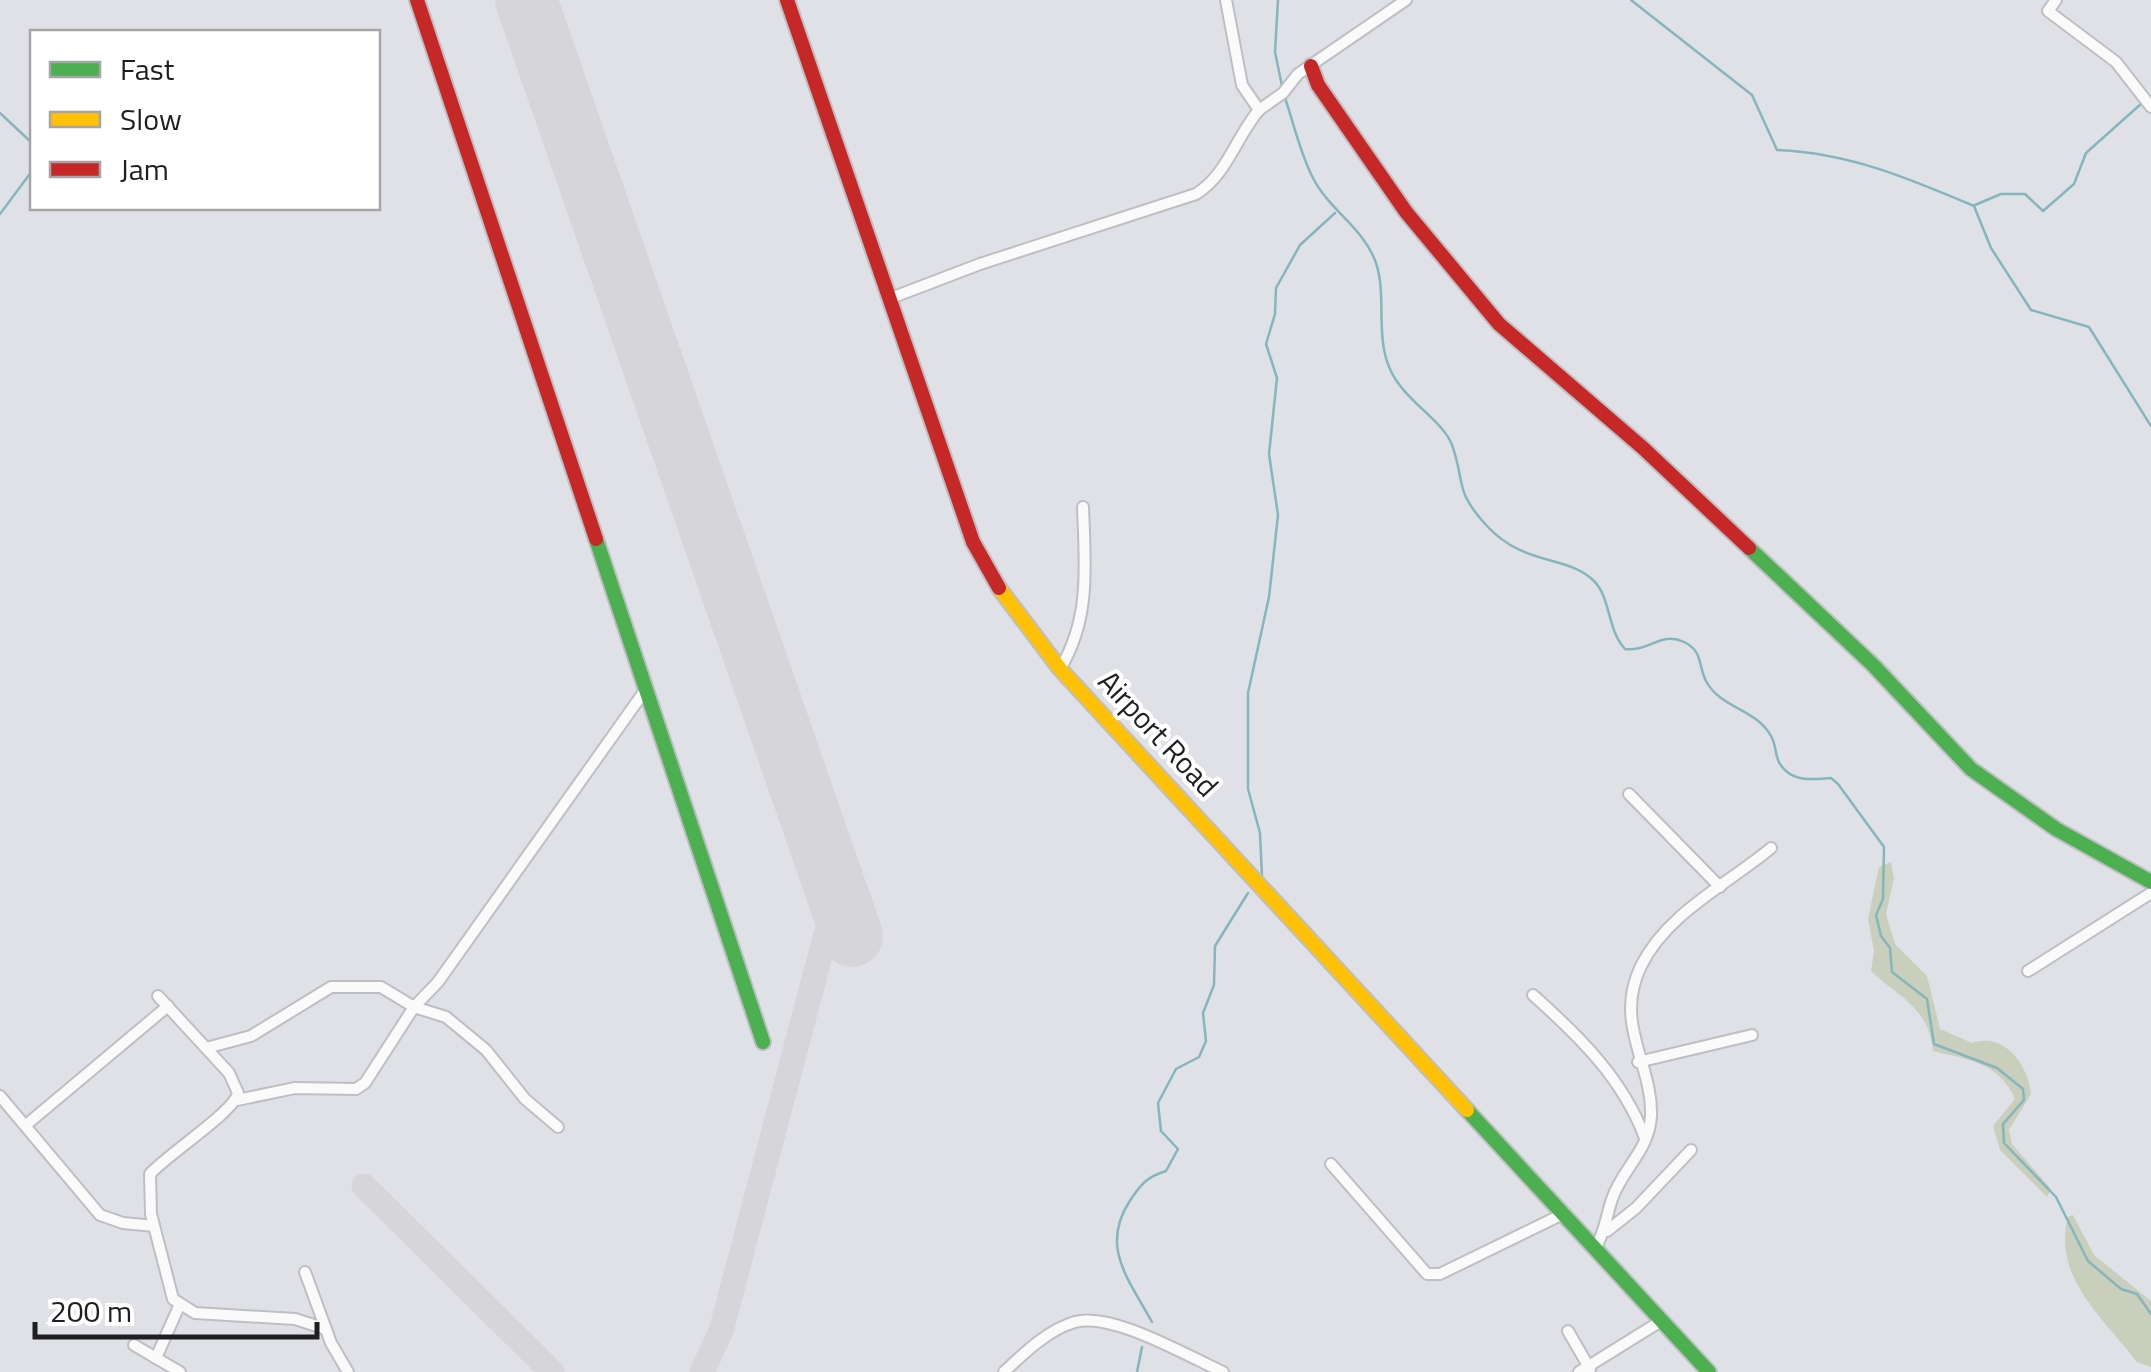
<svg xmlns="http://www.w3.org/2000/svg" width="2151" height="1372" viewBox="0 0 2151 1372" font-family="'Titillium Web',sans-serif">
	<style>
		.green { fill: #cacebd }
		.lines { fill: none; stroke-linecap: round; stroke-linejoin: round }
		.stream { stroke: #84b6bc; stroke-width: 2.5 }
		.taxiway { stroke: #d6d6da; stroke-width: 25 }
		.runway { stroke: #d6d6da; stroke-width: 62 }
		.street-casing { stroke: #bdbfc3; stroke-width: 14 }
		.fast-casing { stroke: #bdbfc3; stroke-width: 18 }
		.slow-casing { stroke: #bdbfc3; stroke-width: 18 }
		.jam-casing { stroke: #bdbfc3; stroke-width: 18 }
		.street { stroke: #fafafb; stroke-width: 10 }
		.fast { stroke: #4caf50; stroke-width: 14 }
		.slow { stroke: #ffc107; stroke-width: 14 }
		.jam { stroke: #c62828; stroke-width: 14 }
		.labels { text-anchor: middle; stroke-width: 8; stroke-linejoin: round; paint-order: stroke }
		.street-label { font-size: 30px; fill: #1e1f22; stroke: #fff }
	</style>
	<rect width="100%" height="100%" fill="#e0e1e7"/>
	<g class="green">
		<path d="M 1891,862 L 1894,878 L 1886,914 L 1895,944 L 1927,976 L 1940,1029 L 1972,1043 C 2005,1032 2028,1065 2031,1094 L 2009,1130 L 2012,1144 L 2051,1189 L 2047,1197 L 2000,1150 L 1993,1126 L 2015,1099 C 2000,1063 1967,1059 1933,1051 C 1929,1007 1899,998 1871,971 L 1874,951 L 1868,919 L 1879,867 Z"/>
		<path d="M 2073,1215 L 2094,1255 L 2151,1301 L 2151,1367 L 2137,1362 C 2104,1319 2052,1277 2068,1217 Z"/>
	</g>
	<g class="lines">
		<g class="stream">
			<path d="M 1278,0 L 1275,52 L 1282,86"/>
			<path d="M 1631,0 L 1752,95 L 1777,150 C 1849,153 1908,178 1974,206 L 1991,248 L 2031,310 L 2089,327 L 2151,426"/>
			<path d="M 1285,98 C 1294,124 1300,153 1313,178 C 1329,210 1364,228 1376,263 C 1387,296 1375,336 1390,369 C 1403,400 1443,420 1452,445 C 1466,484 1453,489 1487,526 C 1525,567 1566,554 1594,581 C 1611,598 1607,630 1625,649 C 1648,652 1662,631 1684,642 C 1703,651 1698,665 1706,681 C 1721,709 1755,708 1771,736 C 1778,748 1773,760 1786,771 C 1798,782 1815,779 1831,778 L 1838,784 L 1884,847 L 1883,899 L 1876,915 L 1881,936 L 1890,948 L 1892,972 L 1927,999 L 1934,1044 L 1997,1068 L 2023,1089 L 2024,1100 L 2003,1124 L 2004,1143 L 2056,1197 L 2088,1261 L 2121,1289 L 2137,1294 L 2151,1314"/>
			<path d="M 0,113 L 32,143"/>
			<path d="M 1975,205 L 2001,194 L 2025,194 L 2043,211 L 2074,184 L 2086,153 L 2142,103"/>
			<path d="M 0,214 L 32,171"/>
			<path d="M 1262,877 L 1260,833 L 1248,789 L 1248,693 L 1269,597 L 1278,515 L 1269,454 L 1277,378 L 1266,344 L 1275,314 L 1276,288 L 1300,245 L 1335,213"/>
			<path d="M 1152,1322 C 1128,1278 1099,1246 1131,1199 C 1142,1183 1147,1177 1166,1171 L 1178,1149 L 1161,1131 L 1158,1103 L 1176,1069 L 1199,1057 L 1206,1041 L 1203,1013 L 1214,985 L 1215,946 L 1248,893"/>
			<path d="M 1137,1372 L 1142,1347"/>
		</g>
		<g class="taxiway">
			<path d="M 539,37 L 540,0"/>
			<path d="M 364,1186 L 552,1372"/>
			<path d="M 702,1372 L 721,1331 L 837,892"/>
		</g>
		<path class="runway" d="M 526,0 L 852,936"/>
		<g class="street-casing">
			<g id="street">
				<path d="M 1226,0 L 1242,85 L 1259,110 L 1283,93 L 1298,74 L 1406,0"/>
				<path d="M 2056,0 L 2048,11 L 2116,62 L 2151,107"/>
				<path d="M 891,298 L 980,264 L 1196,194 C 1227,175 1236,137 1259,110"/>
				<path d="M 1060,669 C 1091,618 1085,565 1083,507"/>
				<path d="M 1629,794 L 1720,887"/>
				<path d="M 2028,971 L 2151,893"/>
				<path d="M 1533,995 C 1580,1037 1623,1079 1645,1138"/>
				<path d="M 158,996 L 229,1073 L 238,1093 C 235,1111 168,1154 150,1174 L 151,1214 L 173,1299 L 195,1313 L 295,1319 L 326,1329"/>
				<path d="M 206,1048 L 251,1036 L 331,987 L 381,987 L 414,1007 L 446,1017 L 486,1050 L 525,1099 L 558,1127"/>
				<path d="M 1638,1062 L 1752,1035"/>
				<path d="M 0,1096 L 100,1215 L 123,1223 L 154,1226"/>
				<path d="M 237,1100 L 295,1088 L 356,1089 L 365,1083 L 414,1007 L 438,982 L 646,689"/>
				<path d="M 26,1125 L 168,1006"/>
				<path d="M 1331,1164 L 1427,1274 L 1440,1274 L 1565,1213"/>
				<path d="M 1607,1231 L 1636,1208 L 1691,1150"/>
				<path d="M 1595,1249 C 1605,1232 1606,1217 1612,1199 C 1622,1169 1649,1151 1651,1116 C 1653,1064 1613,1024 1641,966 C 1667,913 1728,884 1771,848"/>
				<path d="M 305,1272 L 331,1343 L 348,1372"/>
				<path d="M 180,1304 L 156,1358 L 180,1372"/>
				<path d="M 1568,1331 L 1590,1369"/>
				<path d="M 134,1345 L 156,1358"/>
				<path d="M 1004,1372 C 1023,1354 1049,1329 1075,1322 C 1113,1312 1187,1356 1223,1372"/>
				<path d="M 1579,1372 L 1661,1321"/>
			</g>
		</g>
		<g class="fast-casing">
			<g id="fast">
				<path d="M 596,539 L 763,1042"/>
				<path d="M 1749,548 L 1873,665 L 1971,769 L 2056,829 L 2151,882"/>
				<path d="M 1467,1110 L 1709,1372"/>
			</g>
		</g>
		<g class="slow-casing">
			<path id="slow" d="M 999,588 L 1060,669 L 1467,1110"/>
		</g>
		<g class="jam-casing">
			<g id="jam">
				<path d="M 417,0 L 596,539"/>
				<path d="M 787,0 L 973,542 L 999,588"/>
				<path d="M 1311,66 L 1318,85 L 1406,212 L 1499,324 L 1643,448 L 1749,548"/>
			</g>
		</g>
		<use href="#street" class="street"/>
		<use href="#fast" class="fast"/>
		<use href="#slow" class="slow"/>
		<use href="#jam" class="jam"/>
	</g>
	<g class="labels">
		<g class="street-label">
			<text transform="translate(1158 734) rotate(47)" y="10">Airport Road</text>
		</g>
	</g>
	<rect x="30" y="30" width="350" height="180" fill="#ffffff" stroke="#a5a5a7" stroke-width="2.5"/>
	<rect x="50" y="62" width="50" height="15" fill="#4caf50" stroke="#a5a5a7" stroke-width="2.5"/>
	<text x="120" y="80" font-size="30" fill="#1e1f22">Fast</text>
	<rect x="50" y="112" width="50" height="15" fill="#ffc107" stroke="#a5a5a7" stroke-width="2.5"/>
	<text x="120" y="130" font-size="30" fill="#1e1f22">Slow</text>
	<rect x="50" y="162" width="50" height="15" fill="#c62828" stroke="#a5a5a7" stroke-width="2.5"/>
	<text x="120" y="180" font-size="30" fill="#1e1f22">Jam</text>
	<path d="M35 1322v15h282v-15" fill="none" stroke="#1e1f22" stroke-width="5"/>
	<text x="50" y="1322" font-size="30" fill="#1e1f22" stroke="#ffffff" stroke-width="8" paint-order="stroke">200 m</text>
</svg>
